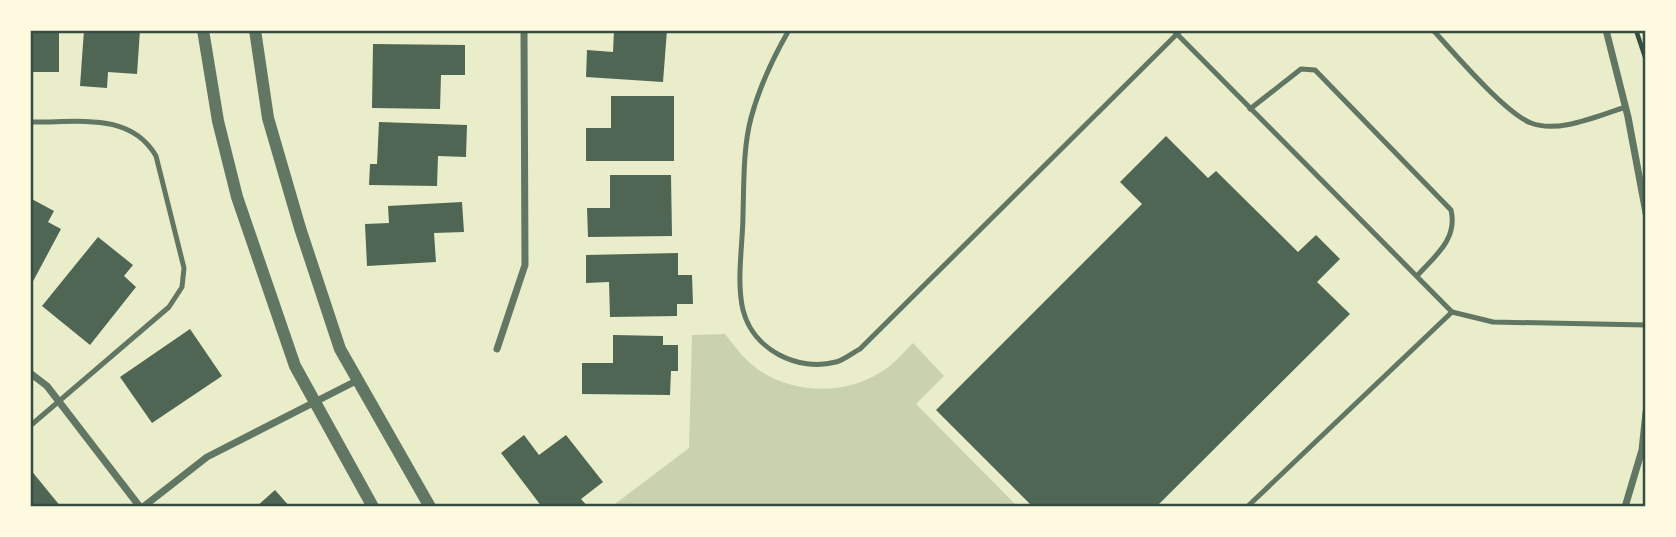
<svg xmlns="http://www.w3.org/2000/svg" width="1676" height="537" viewBox="0 0 1676 537" font-family="Raleway,sans-serif">
	<style>
		.green { fill: #cad2ad }
		.building { fill: #4f6655 }
		.lines { fill: none; stroke-linecap: round; stroke-linejoin: round }
		.path { stroke: #344e41; stroke-width: 4.5 }
		.service { stroke: #617663; stroke-width: 5 }
		.minor { stroke: #617663; stroke-width: 7 }
		.tertiary { stroke: #617663; stroke-width: 12 }
		.neatline { fill: none; stroke: #344e41; stroke-width: 2.5 }
	</style>
	<rect width="100%" height="100%" fill="#e9edc9"/>
	<path class="green" d="M 725,334 C 733,344 741,355 750,363 C 785,394 842,397 881,372 C 893,365 903,353 913,343 L 944,376 L 916,404 L 1018,507 L 611,507 L 689,448 L 692,335 Z"/>
	<g class="building">
		<rect x="30" y="30" width="29" height="42"/>
		<path d="M 84,30 L 140,30 L 137,74 L 108,72 L 107,88 L 80,86 Z"/>
		<path d="M 614,30 L 667,30 L 663,82 L 586,77 L 587,50 L 613,52 Z"/>
		<path d="M 373,44 L 465,45 L 465,75 L 441,75 L 440,109 L 372,108 Z"/>
		<path d="M 611,96 L 674,96 L 674,161 L 586,161 L 586,128 L 611,128 Z"/>
		<path d="M 379,122 L 467,125 L 466,157 L 438,156 L 437,186 L 369,185 L 370,164 L 377,164 Z"/>
		<path d="M 1166,136 L 1208,178 L 1216,171 L 1298,252 L 1316,235 L 1340,259 L 1317,282 L 1350,314 L 1156,507 L 1033,507 L 936,410 L 1142,204 L 1120,182 Z"/>
		<path d="M 610,175 L 671,175 L 672,236 L 588,237 L 587,208 L 610,208 Z"/>
		<path d="M 30,198 L 54,211 L 48,222 L 61,229 L 30,287 Z"/>
		<path d="M 462,202 L 464,232 L 434,233 L 436,262 L 367,266 L 365,224 L 389,223 L 388,206 Z"/>
		<path d="M 98,237 L 133,265 L 124,276 L 136,287 L 90,345 L 42,306 Z"/>
		<path d="M 678,253 L 678,275 L 692,275 L 693,304 L 677,304 L 677,316 L 610,317 L 609,282 L 586,283 L 586,255 Z"/>
		<path d="M 190,329 L 222,376 L 152,423 L 120,377 Z"/>
		<path d="M 613,335 L 663,336 L 663,345 L 678,345 L 678,371 L 671,371 L 670,395 L 582,394 L 582,363 L 613,363 Z"/>
		<path d="M 524,435 L 539,455 L 566,435 L 603,482 L 581,499 L 588,507 L 542,507 L 501,453 Z"/>
		<path d="M 30,469 L 61,507 L 30,507 Z"/>
		<path d="M 275,490 L 290,507 L 256,507 Z"/>
	</g>
	<g class="lines">
		<path class="path" d="M 1636,30 L 1646,60"/>
		<g class="service">
			<path d="M 789,30 C 774,56 759,88 751,118 C 743,148 744,183 743,214 C 743,244 736,280 743,310 C 753,350 798,372 836,362 C 844,360 852,353 860,349 L 1181,30"/>
			<path d="M 1173,30 L 1452,312 L 1493,322 L 1646,325"/>
			<path d="M 1433,30 C 1453,52 1505,113 1531,123 C 1559,134 1599,115 1626,107"/>
			<path d="M 1250,109 L 1301,69 L 1315,70 L 1451,210 C 1458,239 1435,256 1417,276"/>
			<path d="M 30,122 C 76,123 130,111 156,156 L 184,268 L 182,287 L 169,307 L 30,426"/>
			<path d="M 1247,507 L 1452,312"/>
		</g>
		<g class="minor">
			<path d="M 1606,30 L 1628,117 L 1646,213"/>
			<path d="M 497,349 L 525,265 L 524,30"/>
			<path d="M 30,373 L 47,386 L 140,507"/>
			<path d="M 143,507 L 207,457 L 358,380"/>
			<path d="M 1625,507 L 1642,450 L 1646,412"/>
		</g>
		<g class="tertiary">
			<path d="M 203,30 L 218,121 L 237,197 L 295,366 L 373,507"/>
			<path d="M 255,30 L 268,118 L 300,228 L 340,349 L 430,507"/>
		</g>
	</g>
	<rect width="1676" height="537" fill="none" stroke="#fefae0" stroke-width="63"/>
	<rect x="32" y="32" width="1612" height="473" class="neatline"/>
</svg>
